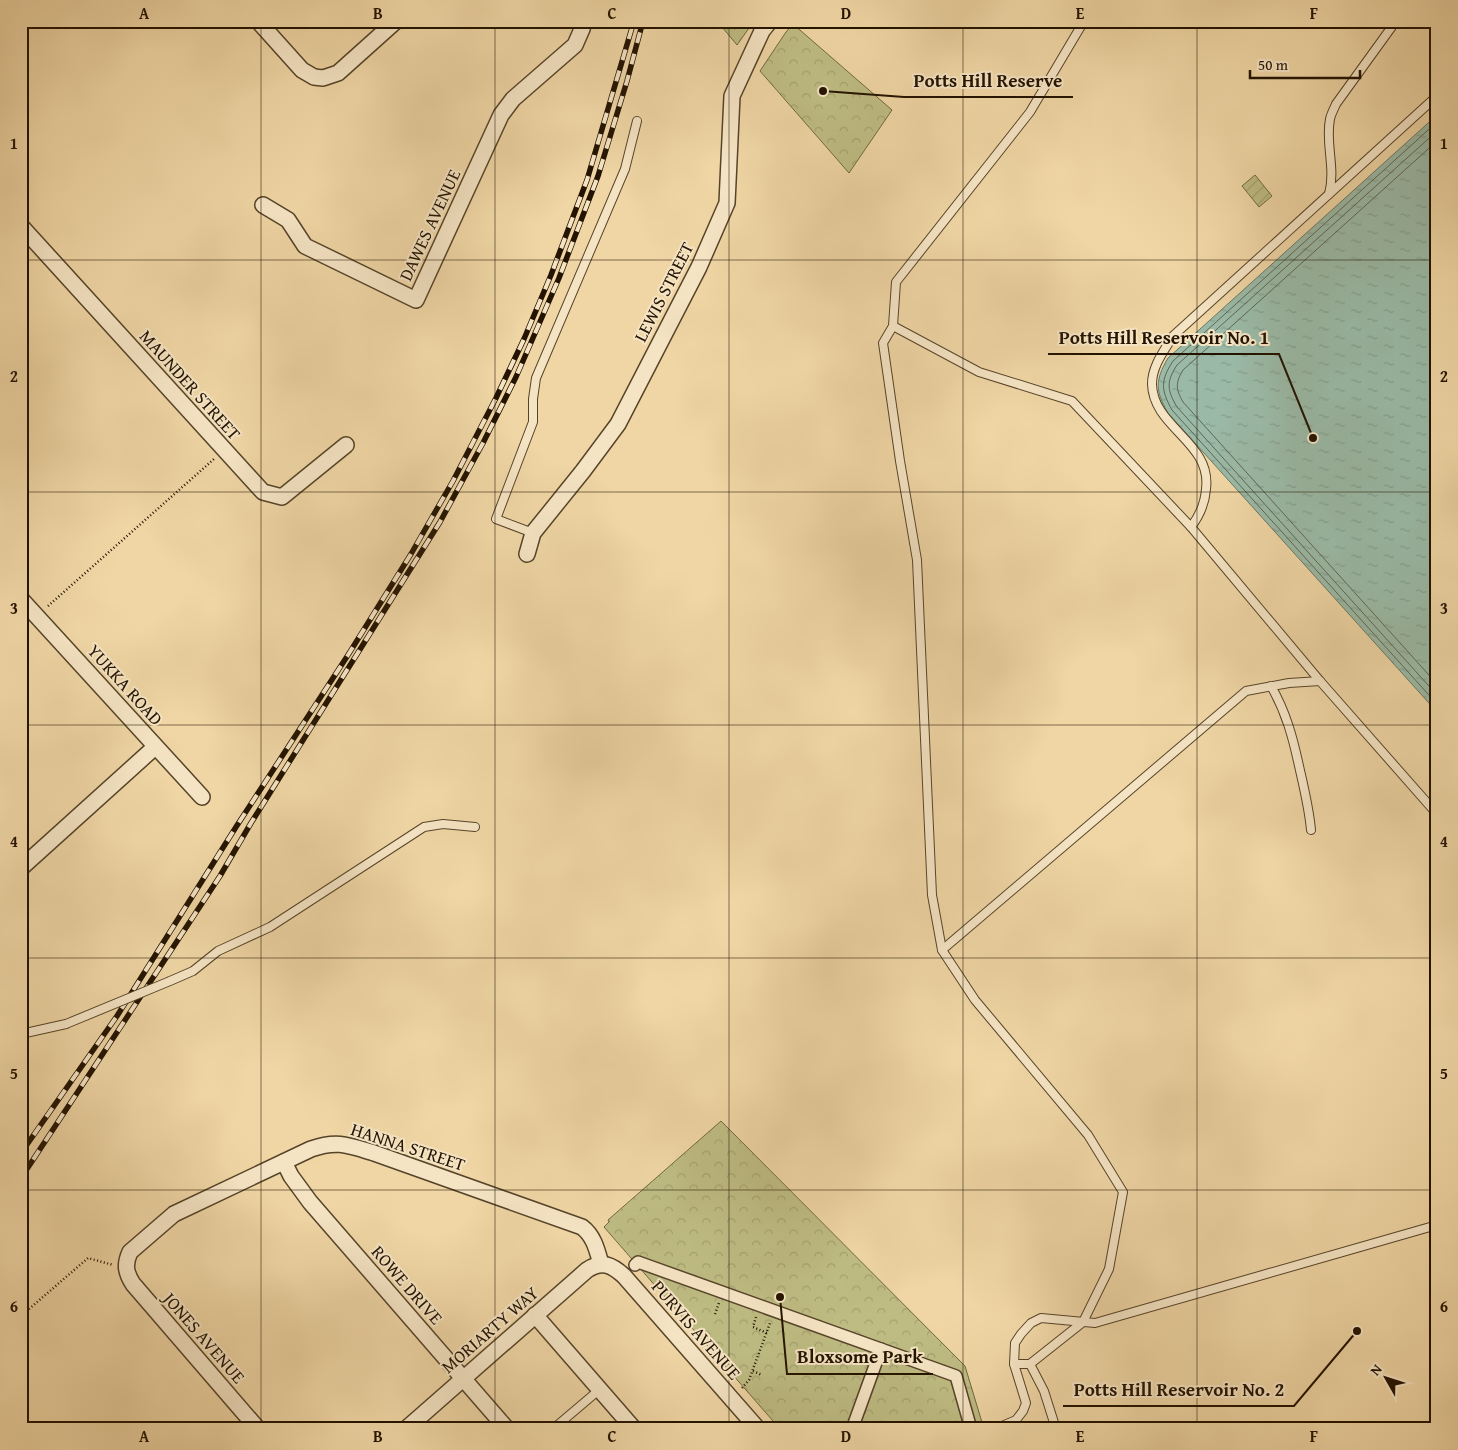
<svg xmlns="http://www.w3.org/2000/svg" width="1458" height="1450" viewBox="0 0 1458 1450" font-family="'Gentium Book Plus',serif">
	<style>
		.forest { fill: url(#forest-crowns); stroke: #706842 }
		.garden { fill: url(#garden-furrows); stroke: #706842 }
		.water { fill: url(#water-ripples); stroke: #6a7764 }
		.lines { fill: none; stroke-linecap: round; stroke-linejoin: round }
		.shore { stroke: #5e6653; stroke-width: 1 }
		.service-casing { stroke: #564429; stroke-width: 10 }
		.pedestrian-casing { stroke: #564429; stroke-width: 14 }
		.minor-casing { stroke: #564429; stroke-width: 18 }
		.path { stroke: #231300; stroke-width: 2.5; stroke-dasharray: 1 2.5; stroke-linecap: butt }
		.service { stroke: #f5e4c4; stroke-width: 8 }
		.pedestrian { stroke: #f5e4c4; stroke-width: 11 }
		.minor { stroke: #f5e4c4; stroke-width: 15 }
		.rail-casing { stroke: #231300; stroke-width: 5.5 }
		.rail { stroke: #f5e4c4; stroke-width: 4; stroke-dasharray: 11; stroke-linecap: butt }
		.service-bridge-casing { stroke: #564429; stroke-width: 10; stroke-linecap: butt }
		.service-bridge { stroke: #f5e4c4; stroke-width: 8 }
		.grid { fill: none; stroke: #231300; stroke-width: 1; stroke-opacity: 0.55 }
		.labels { text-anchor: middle; stroke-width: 4; stroke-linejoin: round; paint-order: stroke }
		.street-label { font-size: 18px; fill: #231300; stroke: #f5e4c4 }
		.leader { fill: none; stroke: #231300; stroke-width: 2 }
		.callout-dot { fill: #231300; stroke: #f5e4c4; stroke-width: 2 }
		.callout-label { font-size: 19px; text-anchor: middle; font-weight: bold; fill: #231300; stroke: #f5e4c4; stroke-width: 4; stroke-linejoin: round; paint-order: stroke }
		.neatline { fill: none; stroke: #231300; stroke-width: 2 }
		.grid-label { font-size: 16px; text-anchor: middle; font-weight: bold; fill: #231300 }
	</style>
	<defs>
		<pattern id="forest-crowns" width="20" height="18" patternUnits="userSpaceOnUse" patternTransform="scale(1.25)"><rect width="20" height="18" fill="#bebc83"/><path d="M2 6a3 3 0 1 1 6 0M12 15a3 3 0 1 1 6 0" fill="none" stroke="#a3a16f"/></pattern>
		<pattern id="garden-furrows" width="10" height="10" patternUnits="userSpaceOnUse" patternTransform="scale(1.25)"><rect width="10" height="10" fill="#bebc83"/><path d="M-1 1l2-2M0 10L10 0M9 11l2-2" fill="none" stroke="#a3a16f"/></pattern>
		<pattern id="water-ripples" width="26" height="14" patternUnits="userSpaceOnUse" patternTransform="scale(1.25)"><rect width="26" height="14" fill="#9ab9a6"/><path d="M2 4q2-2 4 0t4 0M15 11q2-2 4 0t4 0" fill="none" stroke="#849e8d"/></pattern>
	</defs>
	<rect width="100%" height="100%" fill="#f0d6a5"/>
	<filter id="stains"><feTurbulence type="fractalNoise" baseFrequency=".004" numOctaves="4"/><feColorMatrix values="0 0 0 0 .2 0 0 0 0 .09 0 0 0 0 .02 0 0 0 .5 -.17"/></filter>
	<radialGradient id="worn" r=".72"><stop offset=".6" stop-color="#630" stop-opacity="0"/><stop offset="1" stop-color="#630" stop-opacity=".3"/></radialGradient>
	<g class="forest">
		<path d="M 717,21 L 754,21 L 737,45 Z"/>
		<path d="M 793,24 L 892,110 L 849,173 L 760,71 L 786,32 Z"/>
		<path d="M 721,1121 L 965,1366 L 984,1429 L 780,1429 L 604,1227 L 609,1222 L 608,1220 Z"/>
	</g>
	<path class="garden" d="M 1255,175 L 1272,196 L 1259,207 L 1242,186 Z"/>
	<path class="water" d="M 1437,115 L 1437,712 L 1168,413 C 1155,391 1155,380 1168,358 Z"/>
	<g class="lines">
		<g class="shore">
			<path d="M 1437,122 L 1173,361 C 1160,381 1161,390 1172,410 L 1437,704"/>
			<path d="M 1437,131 L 1177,365 C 1166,382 1167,390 1177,407 L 1437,695"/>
			<path d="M 1437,141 L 1183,370 C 1175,383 1176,390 1183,402 L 1437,684"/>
		</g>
		<g class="service-casing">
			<g id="service">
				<path d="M 1084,21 L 1030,112 L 896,282 L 893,326 L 979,372 L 1072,401 L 1191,527 L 1320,681 L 1437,814"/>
				<path d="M 1329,194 C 1336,168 1325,144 1330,119 C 1331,114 1334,109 1336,104 L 1396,21"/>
				<path d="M 893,326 L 883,343 L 900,461 L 917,560 L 932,895 L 942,950 L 975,1000 L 1088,1135 L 1123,1192 L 1109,1269 L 1083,1322 L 1030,1364 L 1014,1364"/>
				<path d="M 1191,527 C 1200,515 1205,504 1206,489 C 1212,442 1153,428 1152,384 C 1152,366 1164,351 1173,336 L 1437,96"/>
				<path d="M 533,533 L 496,519 L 533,422 L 533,399 L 536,378 L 625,169 L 637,121"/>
				<path d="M 1271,686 C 1286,712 1293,738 1299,766 C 1304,788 1309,808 1311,830"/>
				<path d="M 942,950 L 1246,691 L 1289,683 L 1320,681"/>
				<path d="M 170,981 L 193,971 L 218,951 L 270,927 L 424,827 L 443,824 L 475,827"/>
				<path d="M 21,1034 L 66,1024"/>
				<path d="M 1030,1364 L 1044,1391 L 1056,1429"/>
				<path d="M 553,1429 L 599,1390"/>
				<path d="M 995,1429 L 1016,1420 L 1023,1411 L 1026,1403 L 1014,1364 L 1015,1343 L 1021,1334 L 1031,1323 L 1041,1318 L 1095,1323 L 1437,1225"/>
			</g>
		</g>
		<g class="pedestrian-casing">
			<g id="pedestrian">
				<path d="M 635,1265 L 638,1262 L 956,1376 L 971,1429"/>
				<path d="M 852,1429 L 881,1349"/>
			</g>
		</g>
		<g class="minor-casing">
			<g id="minor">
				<path d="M 258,21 L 302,70 L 314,77 L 323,78 L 338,73 L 396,21"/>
				<path d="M 263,205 L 288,220 L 305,246 L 416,300 L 501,115 L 513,99 L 575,45 L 582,29 L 584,21"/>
				<path d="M 21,226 L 263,492 L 282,497 L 346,445"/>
				<path d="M 527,554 L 533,533 L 583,471 L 618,424 L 699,267 L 727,203 L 732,96 L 762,31 L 770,21"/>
				<path d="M 21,599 L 202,797"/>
				<path d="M 21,868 L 155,747"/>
				<path d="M 284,1162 L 291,1176 L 310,1202 L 507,1429"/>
				<path d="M 535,1315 L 634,1429"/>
				<path d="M 258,1429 L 133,1284 C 126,1273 124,1265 130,1252 L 174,1214 L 311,1149 C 337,1140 348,1145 374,1153 L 582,1227 C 594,1236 597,1250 601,1264"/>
				<path d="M 406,1429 L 587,1270 C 602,1260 612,1265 624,1276 L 758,1429"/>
			</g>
		</g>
		<g class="path">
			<path d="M 48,606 L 214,459"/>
			<path d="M 715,1314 L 719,1303"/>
			<path d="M 21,1316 L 88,1258 L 113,1265"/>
			<path d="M 756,1317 L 753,1327 L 767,1333"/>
			<path d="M 753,1371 L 762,1375"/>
			<path d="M 742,1388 L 749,1380 L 770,1323"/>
		</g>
		<use href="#service" class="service"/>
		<use href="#pedestrian" class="pedestrian"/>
		<use href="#minor" class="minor"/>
		<g class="rail-casing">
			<g id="rail">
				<path d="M 21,1153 L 117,1016 L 236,827 L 348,655 L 411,554 L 453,481 L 496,398 L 524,339 L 551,275 L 587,180 L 634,21"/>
				<path d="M 21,1178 L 220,876 L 251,823 L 440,522 L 483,443 L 516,377 L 559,278 L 598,176 L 627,81 L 643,21"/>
			</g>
		</g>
		<use href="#rail" class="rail"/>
		<g class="service-bridge-casing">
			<path id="service-bridge" d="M 66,1024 L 170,981"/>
		</g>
		<use href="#service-bridge" class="service-bridge"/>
	</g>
	<path class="grid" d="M 261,21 L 261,1429M 495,21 L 495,1429M 729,21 L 729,1429M 963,21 L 963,1429M 1197,21 L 1197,1429M 21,260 L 1437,260M 21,492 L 1437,492M 21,725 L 1437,725M 21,958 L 1437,958M 21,1190 L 1437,1190"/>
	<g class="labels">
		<g class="street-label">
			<text transform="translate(430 225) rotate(-65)" y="6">DAWES AVENUE</text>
			<text transform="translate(664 292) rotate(-63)" y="6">LEWIS STREET</text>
			<text transform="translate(190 385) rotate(48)" y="6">MAUNDER STREET</text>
			<text transform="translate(125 685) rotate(48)" y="6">YUKKA ROAD</text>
			<text transform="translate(408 1147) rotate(18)" y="6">HANNA STREET</text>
			<text transform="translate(407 1285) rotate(49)" y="6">ROWE DRIVE</text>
			<text transform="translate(490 1330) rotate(-41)" y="6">MORIARTY WAY</text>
			<text transform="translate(696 1330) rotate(49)" y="6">PURVIS AVENUE</text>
			<text transform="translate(204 1338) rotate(49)" y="6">JONES AVENUE</text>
		</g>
	</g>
	<path class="leader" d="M823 91L904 97H1073M1313 438L1279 354H1048M780 1297L787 1374H933M1357 1331L1294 1406H1063"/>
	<g class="callout-dot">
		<circle cx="823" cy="91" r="5"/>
		<circle cx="1313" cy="438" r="5"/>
		<circle cx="780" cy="1297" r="5"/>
		<circle cx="1357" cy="1331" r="5"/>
	</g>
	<g class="callout-label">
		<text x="988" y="87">Potts Hill Reserve</text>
		<text x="1164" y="344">Potts Hill Reservoir No. 1</text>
		<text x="860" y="1363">Bloxsome Park</text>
		<text x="1179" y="1396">Potts Hill Reservoir No. 2</text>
	</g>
	<rect width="1458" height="1450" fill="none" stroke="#f0d6a5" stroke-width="55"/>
	<g transform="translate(1386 1378) rotate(309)" stroke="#f5e4c4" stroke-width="4" paint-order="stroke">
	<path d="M0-4L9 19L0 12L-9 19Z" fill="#231300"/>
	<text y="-8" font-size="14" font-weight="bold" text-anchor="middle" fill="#231300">N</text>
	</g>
	<path d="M1250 70v8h110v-8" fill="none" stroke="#231300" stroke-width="2.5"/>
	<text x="1258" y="70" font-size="15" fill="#231300" stroke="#f5e4c4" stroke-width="4" paint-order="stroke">50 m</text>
	<rect x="28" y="28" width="1402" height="1394" class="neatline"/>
	<g class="grid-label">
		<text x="144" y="19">A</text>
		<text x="378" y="19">B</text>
		<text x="612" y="19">C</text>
		<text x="846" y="19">D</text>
		<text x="1080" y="19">E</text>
		<text x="1314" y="19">F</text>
		<text x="14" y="149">1</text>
		<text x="1444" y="149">1</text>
		<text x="14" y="382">2</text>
		<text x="1444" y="382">2</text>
		<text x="14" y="614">3</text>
		<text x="1444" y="614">3</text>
		<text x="14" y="847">4</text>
		<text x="1444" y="847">4</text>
		<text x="14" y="1079">5</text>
		<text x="1444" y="1079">5</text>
		<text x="14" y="1312">6</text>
		<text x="1444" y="1312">6</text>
		<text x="144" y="1442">A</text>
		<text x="378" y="1442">B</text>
		<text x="612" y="1442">C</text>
		<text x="846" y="1442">D</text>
		<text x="1080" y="1442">E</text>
		<text x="1314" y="1442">F</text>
	</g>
	<rect width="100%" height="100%" filter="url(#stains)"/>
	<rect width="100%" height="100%" fill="url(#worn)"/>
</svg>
